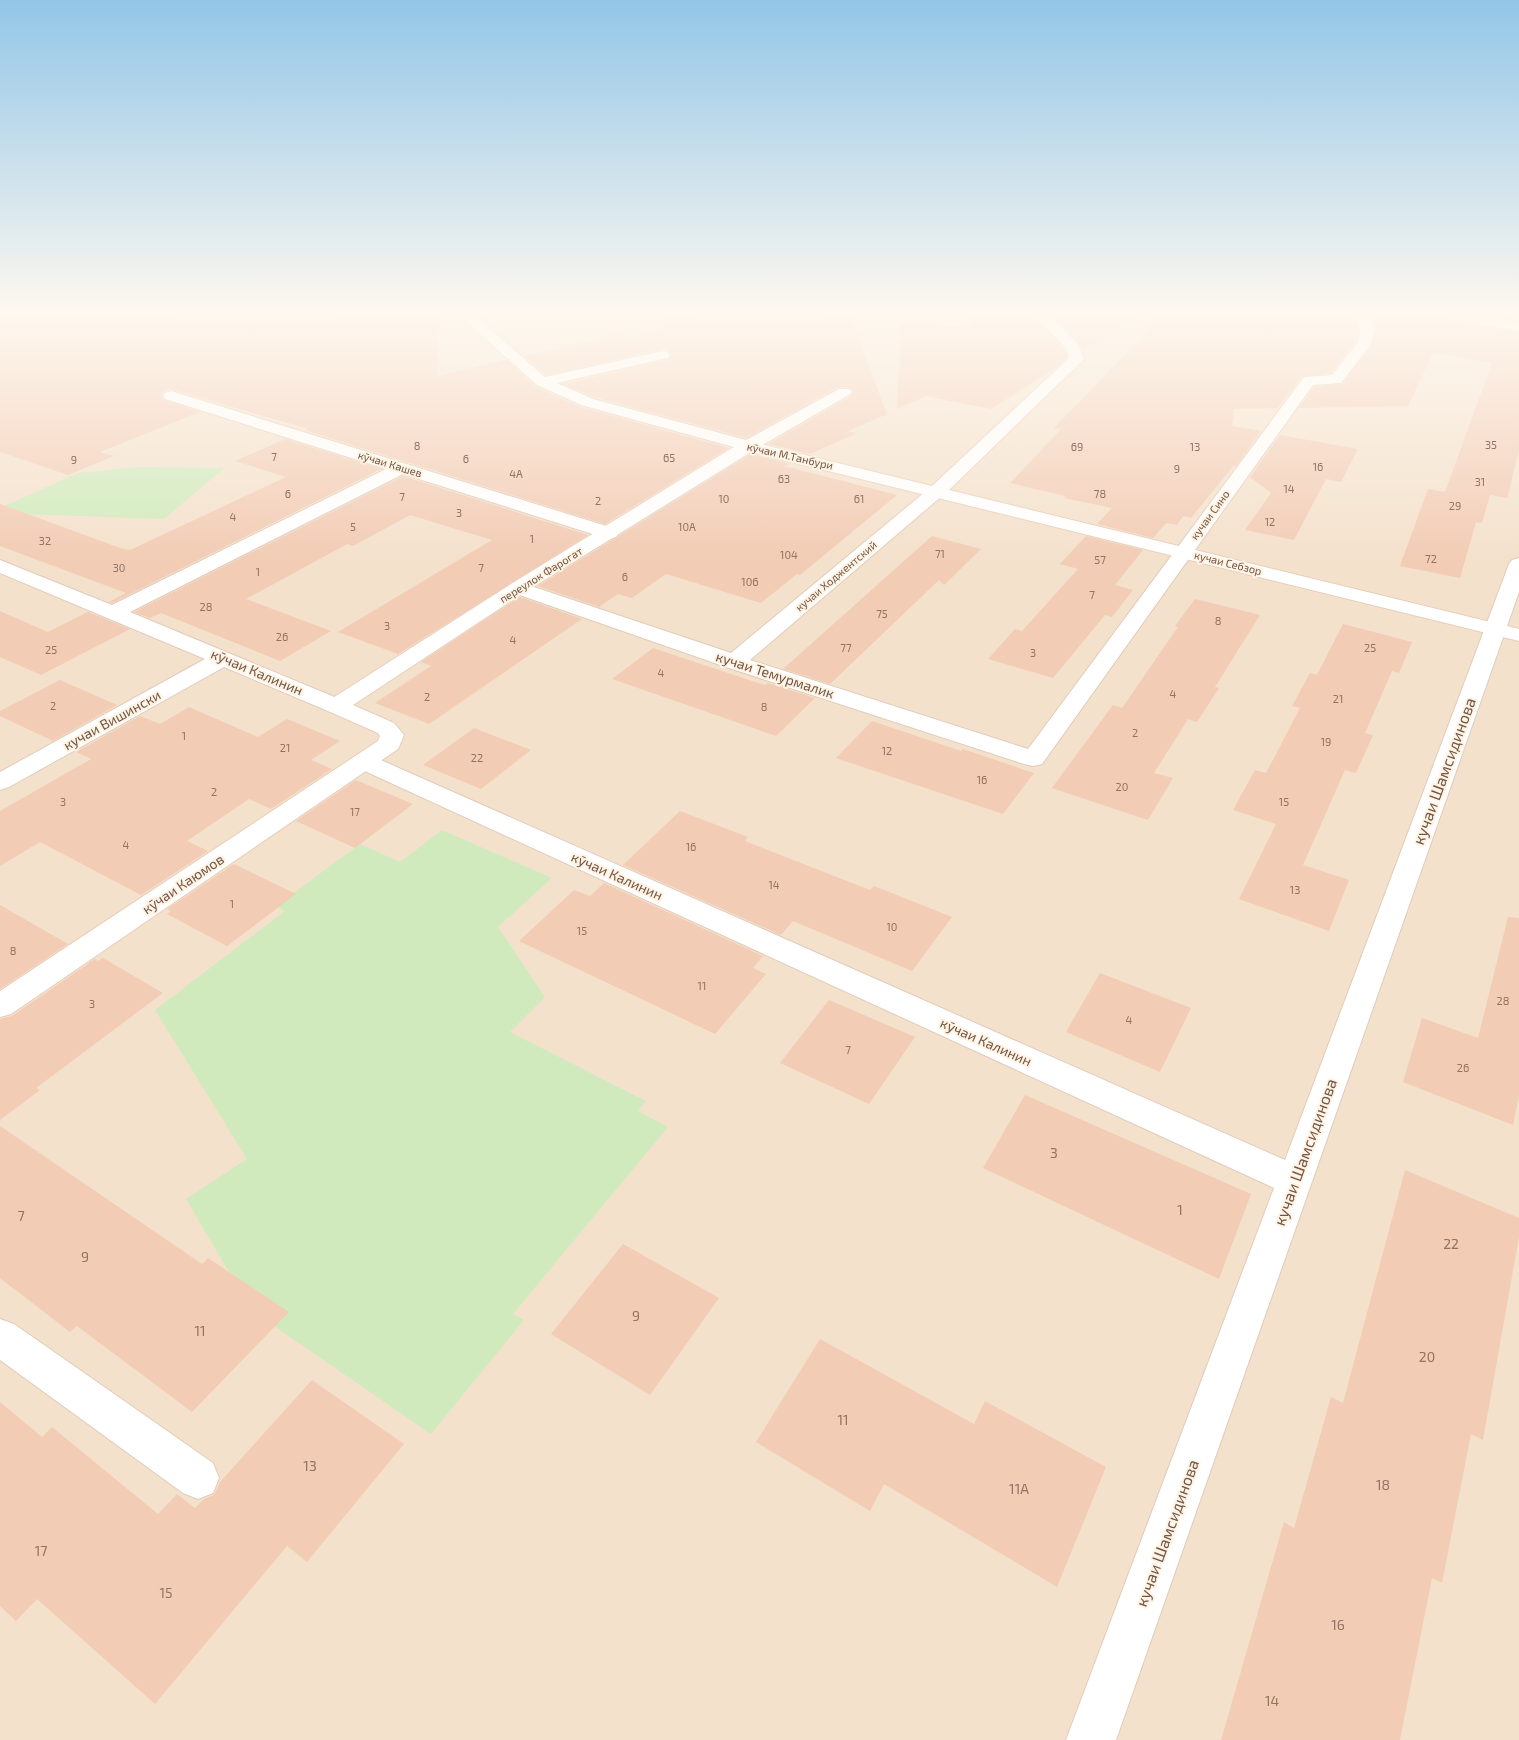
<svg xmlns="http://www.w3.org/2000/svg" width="1519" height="1740" viewBox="0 0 1519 1740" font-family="'Exo 2',sans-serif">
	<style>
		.residential { fill: #f4e1cc }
		.green { fill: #d0eabd }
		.building { fill: #f2ccb5 }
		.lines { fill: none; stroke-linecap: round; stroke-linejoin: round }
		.street-casing { stroke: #e0cbba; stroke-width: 2 }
		.secondary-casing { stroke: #e7ceba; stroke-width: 2 }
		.street { fill: #fff; fill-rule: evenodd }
		.secondary { fill: #fff; fill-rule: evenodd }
		.labels { text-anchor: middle; stroke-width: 4; stroke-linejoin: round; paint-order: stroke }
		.number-label { font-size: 11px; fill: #927362 }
		.far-street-label { font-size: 11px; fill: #725546; stroke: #fff4e4 }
		.street-label { font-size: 14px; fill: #725546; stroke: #fff4e4 }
		.near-number-label { font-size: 14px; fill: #927362 }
		.near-street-label { font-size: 16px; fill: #725546; stroke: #fff4e4 }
	</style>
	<rect width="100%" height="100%" fill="#fdf0de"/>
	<rect class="residential" x="0" y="315" width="1519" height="1425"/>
	<g class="green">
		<path d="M 137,467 L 224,468 L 164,519 L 24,514 L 0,508 L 78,473 Z"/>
		<path d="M 442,830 L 552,878 L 498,927 L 545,997 L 510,1032 L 646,1101 L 638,1111 L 668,1127 L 513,1314 L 524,1320 L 431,1434 L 252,1311 L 186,1199 L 247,1159 L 155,1010 L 285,911 L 276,906 L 360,844 L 400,862 Z"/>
	</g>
	<g class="building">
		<path d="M 0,315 L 160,315 L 191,325 L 306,322 L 307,321 L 439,315 L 437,376 L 507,360 L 536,387 L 580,407 L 729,448 L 605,524 L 304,430 L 309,429 L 170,389 L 164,391 L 161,395 L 163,400 L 200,412 L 100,452 L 114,456 L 68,475 L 0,452 Z"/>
		<path d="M 965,315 L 1032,315 L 1065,350 L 1067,357 L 1056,368 L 991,409 L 926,396 L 897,409 L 901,324 L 974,327 Z"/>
		<path d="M 1052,315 L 1138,315 L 1083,350 L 1080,344 Z"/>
		<path d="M 1163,315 L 1321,315 L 1353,318 L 1359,330 L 1355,342 L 1331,373 L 1302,376 L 1278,408 L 1234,409 L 1232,426 L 1261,431 L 1236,466 L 1234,465 L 1191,518 L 1183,516 L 1177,525 L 1166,523 L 1153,538 L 1097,524 L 1112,508 L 1064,498 L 1066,496 L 1010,483 L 1061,429 L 1054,428 Z"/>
		<path d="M 1370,315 L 1440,315 L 1449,321 L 1519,333 L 1519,450 L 1507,498 L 1490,495 L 1482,523 L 1476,522 L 1460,578 L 1400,566 L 1428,489 L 1445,492 L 1492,363 L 1433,353 L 1408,406 L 1299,408 L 1314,387 L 1342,384 L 1372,345 L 1377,329 Z"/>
		<path d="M 670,319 L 707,320 L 706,324 L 851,319 L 887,414 L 848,431 L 855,434 L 810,454 L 768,444 L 850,397 L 854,392 L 850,388 L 838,387 L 746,438 L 594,397 L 563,384 L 668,360 L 672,354 L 668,350 L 663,349 L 546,375 L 524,356 L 621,334 L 626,338 L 661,332 L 663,325 L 671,323 Z"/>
		<path d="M 1280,435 L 1358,449 L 1341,482 L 1326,479 L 1294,540 L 1245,530 L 1271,493 L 1250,477 Z"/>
		<path d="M 285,439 L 381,469 L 112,603 L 109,602 L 126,593 L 0,546 L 0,504 L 123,549 L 130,550 L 286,477 L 235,461 Z"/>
		<path d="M 751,454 L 790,464 L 784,466 L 897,495 L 800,575 L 797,574 L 761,603 L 666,574 L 632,598 L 618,594 L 599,607 L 538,586 Z"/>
		<path d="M 403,476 L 588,535 L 398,654 L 338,632 L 492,540 L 410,515 L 353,546 L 347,544 L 246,599 L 331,631 L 280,661 L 161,613 L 150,618 L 134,612 Z"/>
		<path d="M 932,536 L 981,549 L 944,585 L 939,580 L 830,684 L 783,669 Z"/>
		<path d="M 1086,536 L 1143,550 L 1115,585 L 1133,590 L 1112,617 L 1105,615 L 1053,678 L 988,659 L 1015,629 L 1022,631 L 1078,569 L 1060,564 Z"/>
		<path d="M 520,597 L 582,619 L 429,724 L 375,703 L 431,666 L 421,662 Z"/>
		<path d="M 1195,599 L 1260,615 L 1215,687 L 1219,688 L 1197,722 L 1188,719 L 1154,773 L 1173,778 L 1148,820 L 1052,788 L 1113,705 L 1122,708 L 1178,627 L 1175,626 Z"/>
		<path d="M 0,611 L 48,632 L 88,612 L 130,629 L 41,675 L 0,657 Z"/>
		<path d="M 1343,624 L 1412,642 L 1399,673 L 1392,671 L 1365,733 L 1373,735 L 1356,773 L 1345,770 L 1303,865 L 1349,880 L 1329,931 L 1239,899 L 1276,824 L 1233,810 L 1255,770 L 1266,773 L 1300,708 L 1292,706 L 1310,673 L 1317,675 Z"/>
		<path d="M 653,648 L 752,681 L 765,685 L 768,683 L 815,698 L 776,736 L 612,679 Z"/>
		<path d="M 60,680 L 117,705 L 53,741 L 0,716 L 0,711 Z"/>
		<path d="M 189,707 L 258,737 L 287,719 L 340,741 L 311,760 L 332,769 L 271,809 L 249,799 L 187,841 L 208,851 L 141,895 L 40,842 L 0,866 L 0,811 L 91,759 L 76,752 L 140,716 L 160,724 Z"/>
		<path d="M 872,721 L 961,751 L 963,749 L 1034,773 L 1003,814 L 836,758 Z"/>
		<path d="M 474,728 L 531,750 L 481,789 L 423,765 Z"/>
		<path d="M 356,780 L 413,804 L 355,848 L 296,821 Z"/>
		<path d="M 680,811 L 748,837 L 745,841 L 870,890 L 874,886 L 952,917 L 912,971 L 793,921 L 781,935 L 623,865 Z"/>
		<path d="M 234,864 L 296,894 L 227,946 L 167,914 L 171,911 L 167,909 Z"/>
		<path d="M 604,883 L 763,956 L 753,968 L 766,974 L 715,1034 L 519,941 L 574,890 L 590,896 Z"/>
		<path d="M 0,905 L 68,944 L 0,989 Z"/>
		<path d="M 1508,917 L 1519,918 L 1519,1095 L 1513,1125 L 1403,1082 L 1422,1018 L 1478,1038 Z"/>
		<path d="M 103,958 L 163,993 L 36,1088 L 40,1090 L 0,1120 L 0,1019 L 12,1016 L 95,959 L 98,961 Z"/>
		<path d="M 1100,973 L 1191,1008 L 1160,1072 L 1066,1032 Z"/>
		<path d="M 829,1000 L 915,1037 L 869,1104 L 780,1063 Z"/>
		<path d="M 1025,1095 L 1251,1194 L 1219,1279 L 983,1168 Z"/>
		<path d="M 0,1126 L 202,1264 L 208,1258 L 289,1312 L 192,1412 L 77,1326 L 70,1332 L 0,1278 Z"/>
		<path d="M 1405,1170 L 1519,1218 L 1519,1237 L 1483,1440 L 1471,1434 L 1442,1583 L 1432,1578 L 1400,1740 L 1221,1740 L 1284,1522 L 1294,1528 L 1331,1397 L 1343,1403 Z"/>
		<path d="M 623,1244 L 719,1298 L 650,1395 L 551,1334 Z"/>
		<path d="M 820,1339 L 974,1424 L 985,1401 L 1106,1467 L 1057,1587 L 884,1484 L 870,1511 L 756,1442 Z"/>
		<path d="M 312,1380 L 404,1444 L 307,1562 L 287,1546 L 155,1704 L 37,1599 L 16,1621 L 0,1606 L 0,1402 L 42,1437 L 52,1427 L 158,1514 L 177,1494 L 195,1508 L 204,1499 L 214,1495 L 220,1482 Z"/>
	</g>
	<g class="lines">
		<g class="street-casing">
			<g id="street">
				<path d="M 459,315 L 474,315 L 545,377 L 663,351 L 668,352 L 670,355 L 668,358 L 557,383 L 593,399 L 746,440 L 839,389 L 849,389 L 852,392 L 849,395 L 754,450 L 748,451 L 581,405 L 537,385 Z"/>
				<path d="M 766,315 L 802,315 C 795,322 776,321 767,319 Z"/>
				<path d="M 1354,315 L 1368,315 L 1375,330 L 1371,344 L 1341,383 L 1313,385 L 1042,764 L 1033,766 L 1024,764 L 726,667 L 511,592 L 508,588 L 511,584 L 518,582 L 525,584 L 731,653 L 931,487 L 937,486 L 943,487 L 946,491 L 943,495 L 750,660 L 1028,749 L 1304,377 L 1332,375 L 1357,343 L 1361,330 Z"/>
				<path d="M 1442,315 L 1473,315 L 1519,323 L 1519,331 L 1449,319 Z"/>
				<path d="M 171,391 L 616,529 L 619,533 L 616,537 L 609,539 L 602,537 L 403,474 L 130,612 L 344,701 L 348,706 L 344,711 L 336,713 L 328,711 L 224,667 L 9,787 L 0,790 L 0,772 L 205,659 L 0,573 L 0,560 L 112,605 L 386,469 L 165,399 L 163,396 L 165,393 Z"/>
				<path d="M 1519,558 L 1519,592 L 1116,1740 L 1066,1740 L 1274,1188 L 356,767 L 353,762 L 356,757 L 365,755 L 374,757 L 1285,1160 L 1509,564 L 1512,560 Z"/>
				<path d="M 0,1319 L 14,1324 L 213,1463 L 219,1478 L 213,1493 L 198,1499 L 183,1493 L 0,1360 Z"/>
			</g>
		</g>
		<g class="secondary-casing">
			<path id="secondary" d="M 1034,315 L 1049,315 L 1079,345 L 1084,359 L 949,490 L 1519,629 L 1519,641 L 751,452 L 525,592 L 353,705 L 394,723 L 404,735 L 398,749 L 11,1014 L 0,1017 L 0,991 L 378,741 L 380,736 L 378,733 L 328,711 L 324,706 L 328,701 L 511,584 L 742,442 L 748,441 L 932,486 L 1069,358 L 1067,349 Z"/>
		</g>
		<use href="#street" class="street"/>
		<use href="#secondary" class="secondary"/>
	</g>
	<linearGradient id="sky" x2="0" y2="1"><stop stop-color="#93c6e7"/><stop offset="0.56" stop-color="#fef8f0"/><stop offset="1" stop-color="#fef8f0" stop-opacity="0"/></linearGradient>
	<rect width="1519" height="559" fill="url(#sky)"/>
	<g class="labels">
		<g class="number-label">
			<text x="1491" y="449">35</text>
			<text x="417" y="450">8</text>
			<text x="1077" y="451">69</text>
			<text x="1195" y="451">13</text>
			<text x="274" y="461">7</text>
			<text x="669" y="462">65</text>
			<text x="466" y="463">6</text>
			<text x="74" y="464">9</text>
			<text x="1318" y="471">16</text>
			<text x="1177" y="473">9</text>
			<text x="516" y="478">4А</text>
			<text x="784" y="483">63</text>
			<text x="1480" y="486">31</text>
			<text x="1289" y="493">14</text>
			<text x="288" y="498">6</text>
			<text x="1100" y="498">78</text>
			<text x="402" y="501">7</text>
			<text x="724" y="503">10</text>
			<text x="859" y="503">61</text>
			<text x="598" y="505">2</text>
			<text x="1455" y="510">29</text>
			<text x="459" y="517">3</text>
			<text x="233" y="521">4</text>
			<text x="1270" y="526">12</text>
			<text x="353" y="531">5</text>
			<text x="687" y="531">10А</text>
			<text x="532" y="543">1</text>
			<text x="45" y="545">32</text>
			<text x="940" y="558">71</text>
			<text x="789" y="559">104</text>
			<text x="1431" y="563">72</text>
			<text x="1100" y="564">57</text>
			<text x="119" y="572">30</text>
			<text x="481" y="572">7</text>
			<text x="258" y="576">1</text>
			<text x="625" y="581">6</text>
			<text x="750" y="586">106</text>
			<text x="1092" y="599">7</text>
			<text x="206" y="611">28</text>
			<text x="882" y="618">75</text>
			<text x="1218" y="625">8</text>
			<text x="387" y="630">3</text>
			<text x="282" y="641">26</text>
			<text x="513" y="644">4</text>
			<text x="846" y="652">77</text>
			<text x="1370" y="652">25</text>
			<text x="51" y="654">25</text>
			<text x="1033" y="657">3</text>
			<text x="661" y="677">4</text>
			<text x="1173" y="698">4</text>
			<text x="427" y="701">2</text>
			<text x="1338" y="703">21</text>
			<text x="53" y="710">2</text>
			<text x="764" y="711">8</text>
			<text x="1135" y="737">2</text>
			<text x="184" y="740">1</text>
			<text x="1326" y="746">19</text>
			<text x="285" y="752">21</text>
			<text x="887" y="755">12</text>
			<text x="477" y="762">22</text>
			<text x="982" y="784">16</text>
			<text x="1122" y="791">20</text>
			<text x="214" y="796">2</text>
			<text x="63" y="806">3</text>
			<text x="1284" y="806">15</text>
			<text x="355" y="816">17</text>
			<text x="126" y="849">4</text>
			<text x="691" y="851">16</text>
			<text x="774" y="889">14</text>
			<text x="1295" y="894">13</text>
			<text x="232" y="908">1</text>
			<text x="892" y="931">10</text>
			<text x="582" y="935">15</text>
			<text x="13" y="955">8</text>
			<text x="702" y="990">11</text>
			<text x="1503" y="1005">28</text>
			<text x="92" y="1008">3</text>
			<text x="1129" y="1024">4</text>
			<text x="848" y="1054">7</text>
			<text x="1463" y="1072">26</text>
		</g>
		<g class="far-street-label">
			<text transform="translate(790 456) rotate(13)" y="4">кӯчаи М.Танбури</text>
			<text transform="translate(390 464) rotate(17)" y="4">кӯчаи Кашев</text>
			<text transform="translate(1210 515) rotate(-54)" y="4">кучаи Сино</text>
			<text transform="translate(1228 563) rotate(14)" y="4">кучаи Себзор</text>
			<text transform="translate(541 575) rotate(-32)" y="4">переулок Фарогат</text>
			<text transform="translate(836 576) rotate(-40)" y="4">кучаи Ходжентский</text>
		</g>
		<g class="street-label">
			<text transform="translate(257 672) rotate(23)" y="5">кӯчаи Калинин</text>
			<text transform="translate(775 675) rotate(18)" y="5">кучаи Темурмалик</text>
			<text transform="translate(112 720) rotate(-29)" y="5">кучаи Вишински</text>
			<text transform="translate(617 876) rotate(24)" y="5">кӯчаи Калинин</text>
			<text transform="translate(183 884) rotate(-34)" y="5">кӯчаи Каюмов</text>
			<text transform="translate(986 1042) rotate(24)" y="5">кӯчаи Калинин</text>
		</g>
		<g class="near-number-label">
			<text x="1054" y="1158">3</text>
			<text x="1180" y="1215">1</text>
			<text x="21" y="1221">7</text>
			<text x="1451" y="1249">22</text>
			<text x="85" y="1262">9</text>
			<text x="636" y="1321">9</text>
			<text x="200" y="1336">11</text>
			<text x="1427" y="1362">20</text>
			<text x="843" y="1425">11</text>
			<text x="310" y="1471">13</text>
			<text x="1383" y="1490">18</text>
			<text x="1019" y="1494">11А</text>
			<text x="41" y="1556">17</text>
			<text x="166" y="1598">15</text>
			<text x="1338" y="1630">16</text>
			<text x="1272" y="1706">14</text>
		</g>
		<g class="near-street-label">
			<text transform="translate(1444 771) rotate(-70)" y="6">кучаи Шамсидинова</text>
			<text transform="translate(1305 1152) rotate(-70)" y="6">кучаи Шамсидинова</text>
			<text transform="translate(1167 1533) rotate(-70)" y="6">кучаи Шамсидинова</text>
		</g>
	</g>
</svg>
